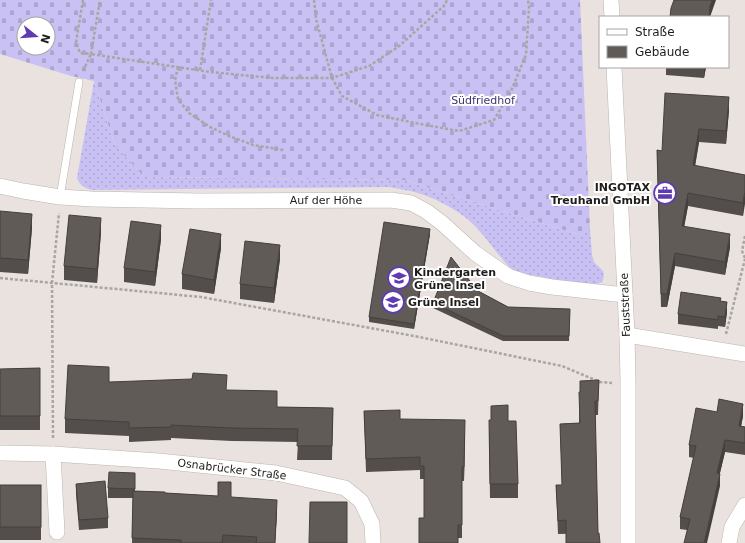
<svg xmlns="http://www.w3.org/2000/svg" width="745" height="543" viewBox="0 0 745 543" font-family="'DejaVu Sans',sans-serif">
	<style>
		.grass { fill: url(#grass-dots) }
		.cemetery { fill: url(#cemetery-stones); fill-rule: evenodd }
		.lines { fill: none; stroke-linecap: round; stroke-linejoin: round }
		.service-casing { stroke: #bcb5b1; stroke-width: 8 }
		.minor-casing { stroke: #bcb5b1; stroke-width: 16 }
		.path { stroke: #aaa5a1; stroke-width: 2.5; stroke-dasharray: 3 2; stroke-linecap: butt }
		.service { stroke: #fff; stroke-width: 7 }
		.minor { stroke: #fff; stroke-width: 15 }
		.wall { fill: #534e4b }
		.shaded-wall { fill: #44403d }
		.building { fill: #615b57; stroke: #44403d }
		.labels { text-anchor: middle; stroke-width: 4; stroke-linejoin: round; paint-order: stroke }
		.park-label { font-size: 11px; fill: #41326f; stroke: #fff }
		.poi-label { font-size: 11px; font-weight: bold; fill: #1f1d1b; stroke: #fff; text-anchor: start }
		.street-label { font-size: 11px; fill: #1f1d1b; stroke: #fff }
	</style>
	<defs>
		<pattern id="grass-dots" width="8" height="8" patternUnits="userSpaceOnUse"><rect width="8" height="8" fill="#c9c1f4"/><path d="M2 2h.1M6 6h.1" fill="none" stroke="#aca5d1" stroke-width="1.8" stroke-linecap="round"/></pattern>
		<pattern id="cemetery-stones" width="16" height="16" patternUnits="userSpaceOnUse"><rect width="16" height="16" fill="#c9c1f4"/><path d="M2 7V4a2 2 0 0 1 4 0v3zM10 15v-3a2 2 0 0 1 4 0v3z" fill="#aca5d1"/></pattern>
	</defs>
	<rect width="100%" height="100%" fill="#e9e2de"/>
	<path class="grass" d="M 94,81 L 115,145 L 144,177 L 404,180 L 580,235 L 590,229 L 592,255 L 594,262 L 603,271 L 604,276 L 602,282 L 597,284 L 564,281 L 521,273 L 510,268 C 498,255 488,240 476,227 C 462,212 438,199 418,193 C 409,190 398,189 388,187 L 92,190 C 85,188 80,186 77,178 Z"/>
	<path class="cemetery" d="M 0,0 L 580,0 L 590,229 L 580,235 L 404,180 L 144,177 L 115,145 L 94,81 L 71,76 L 0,54 ZM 24,24 L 48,24 L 48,48 L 24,48 Z"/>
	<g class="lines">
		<g class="service-casing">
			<path id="service" d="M 60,197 L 79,82"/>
		</g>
		<g class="minor-casing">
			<g id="minor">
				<path d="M 611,0 L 612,17"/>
				<path d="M 614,67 L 627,335 L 628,382 L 628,543"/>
				<path d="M 0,186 L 23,191 L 60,197 L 92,199 L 198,201 L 391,200 L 411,203 L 426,211 L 442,223 L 475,253 L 508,276 L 529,283 L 552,287 L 625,295"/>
				<path d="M 627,335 L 745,354"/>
				<path d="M 0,453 L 53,454 L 159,461 L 276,473 L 345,488 L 361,501 L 372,524 L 373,543"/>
				<path d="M 53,454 L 57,532"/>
				<path d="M 729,543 L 732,527 L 745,505"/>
			</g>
		</g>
		<g class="path">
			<path d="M 83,0 L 76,42 L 80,53 L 91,54 L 100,0"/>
			<path d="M 314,0 L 316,19 L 332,78 L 342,96 L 377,115 L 420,124 L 459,131 L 494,120 L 511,91 L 526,55 L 529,7 L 528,0"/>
			<path d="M 178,67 L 175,80 L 178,99 L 189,113 L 210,127 L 229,136 L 253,145 L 284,150"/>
			<path d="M 200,70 L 211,0"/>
			<path d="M 83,71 L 91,54 L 210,72 L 273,78 L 332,78 L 369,66 L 398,47 L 445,5 L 447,0"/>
			<path d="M 745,236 L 742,251 L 745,258"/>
			<path d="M 0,278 L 201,297 L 414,336 L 562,366 L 600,382 L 612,383"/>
			<path d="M 726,334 L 745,259"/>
			<path d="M 53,438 L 52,283 L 59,213"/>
		</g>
		<use href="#service" class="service"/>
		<use href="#minor" class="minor"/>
	</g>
	<g class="wall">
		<path d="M 666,67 L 706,67 L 704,78 L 666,75 Z"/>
		<path d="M 729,110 L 726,144 L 699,142 L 695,166 L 745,175 L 743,216 L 688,206 L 684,226 L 730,247 L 725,275 L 675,266 L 667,307 L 661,307 L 657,150 L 662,151 Z"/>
		<path d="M 0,211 L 32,228 L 28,274 L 0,272 Z"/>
		<path d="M 101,232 L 97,283 L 64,280 L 64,266 Z"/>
		<path d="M 430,234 L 414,329 L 369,322 L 369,317 Z"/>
		<path d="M 161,239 L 155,286 L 124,282 L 124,268 Z"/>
		<path d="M 221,248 L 214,294 L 182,289 L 182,274 Z"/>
		<path d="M 280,259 L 274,303 L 240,299 L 240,284 Z"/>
		<path d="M 478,291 L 508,307 L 570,314 L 569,341 L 503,341 L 433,308 L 433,303 Z"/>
		<path d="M 721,301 L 727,312 L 725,327 L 718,326 L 718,329 L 678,324 L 678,314 Z"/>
		<path d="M 40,368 L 40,430 L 0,430 L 0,369 Z"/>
		<path d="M 599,380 L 598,415 L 595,415 L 598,533 L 558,534 L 556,485 L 562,485 L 560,424 L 579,423 L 580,392 Z"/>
		<path d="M 109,382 L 227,390 L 277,407 L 333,408 L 332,460 L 297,460 L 298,442 L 232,441 L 171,438 L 171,440 L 129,442 L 129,436 L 65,433 L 65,419 Z"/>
		<path d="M 491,406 L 508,421 L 518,484 L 518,498 L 490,498 L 489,434 L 491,420 Z"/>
		<path d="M 364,411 L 400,419 L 465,434 L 464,481 L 462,481 L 462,538 L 458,538 L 424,518 L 424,479 L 420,479 L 420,470 L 366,472 Z"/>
		<path d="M 717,412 L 743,416 L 741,426 L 745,427 L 745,455 L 725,452 L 720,473 L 720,486 L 687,530 L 680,529 L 680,517 L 694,458 L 689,457 L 689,445 Z"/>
		<path d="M 135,473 L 135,491 L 231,497 L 277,512 L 275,543 L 132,543 L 133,498 L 108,498 L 108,488 Z"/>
		<path d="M 76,484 L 108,518 L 108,528 L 79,530 L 76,494 Z"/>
		<path d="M 0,485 L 41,486 L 41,540 L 0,540 Z"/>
	</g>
	<g class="shaded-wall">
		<path d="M 712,0 L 716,0 L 710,17 L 709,17 L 710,6 Z"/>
		<path d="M 704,67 L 706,67 L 704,78 Z"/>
		<path d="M 729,97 L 729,110 L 726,144 L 726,131 Z"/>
		<path d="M 699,129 L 699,142 L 693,178 L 693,165 Z"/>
		<path d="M 745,191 L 745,204 L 743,216 L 743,203 Z"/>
		<path d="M 688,193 L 688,206 L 682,239 L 682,226 Z"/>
		<path d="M 32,214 L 32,228 L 28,274 L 28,260 Z"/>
		<path d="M 101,218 L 101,232 L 97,283 L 97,269 Z"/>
		<path d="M 161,225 L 161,239 L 155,286 L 155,272 Z"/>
		<path d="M 430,229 L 430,234 L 414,329 L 414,324 Z"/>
		<path d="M 221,234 L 221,248 L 214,294 L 214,280 Z"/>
		<path d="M 730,234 L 730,247 L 725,275 L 725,262 Z"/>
		<path d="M 280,245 L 280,259 L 274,303 L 274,288 Z"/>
		<path d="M 675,253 L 675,266 L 667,307 L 667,294 Z"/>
		<path d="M 727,302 L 727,312 L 725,327 L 725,317 Z"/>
		<path d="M 743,404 L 743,416 L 739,438 L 739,426 Z"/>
		<path d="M 465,420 L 465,434 L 464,481 L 464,467 Z"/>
		<path d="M 725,440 L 725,452 L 717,485 L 717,473 Z"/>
		<path d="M 720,474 L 720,486 L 707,543 L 704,543 Z"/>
		<path d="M 277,500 L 277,512 L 275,543 Z"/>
	</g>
	<g class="building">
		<path d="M 674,0 L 712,0 L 710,6 L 709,17 L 670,17 L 671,8 Z"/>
		<path d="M 665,93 L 729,97 L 726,131 L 699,129 L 693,165 L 745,175 L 745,191 L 743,203 L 688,193 L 682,226 L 730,234 L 725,262 L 675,253 L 667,294 L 661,294 L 657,150 L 662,151 Z"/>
		<path d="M 0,211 L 32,214 L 28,260 L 0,258 Z"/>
		<path d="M 69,215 L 101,218 L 97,269 L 64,266 Z"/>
		<path d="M 131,221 L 161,225 L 155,272 L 124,268 Z"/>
		<path d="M 384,222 L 430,229 L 414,324 L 369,317 Z"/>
		<path d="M 190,229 L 221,234 L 214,280 L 182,274 Z"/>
		<path d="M 245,241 L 280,245 L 274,288 L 240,284 Z"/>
		<path d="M 451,257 L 478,291 L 508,307 L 570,309 L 569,336 L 503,336 L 433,303 Z"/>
		<path d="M 681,292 L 721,298 L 720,301 L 727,302 L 725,317 L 718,316 L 718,320 L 678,314 Z"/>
		<path d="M 68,365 L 109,367 L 109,382 L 192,379 L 193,373 L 227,375 L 226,390 L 277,391 L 277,407 L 333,408 L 332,446 L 297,446 L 298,429 L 232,428 L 171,425 L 171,427 L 129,428 L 129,422 L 65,419 Z"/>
		<path d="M 40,368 L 40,416 L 0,416 L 0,369 Z"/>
		<path d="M 599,380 L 598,401 L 595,401 L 598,533 L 599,533 L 600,543 L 566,543 L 566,520 L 558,521 L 556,485 L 562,485 L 560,424 L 580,423 L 579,392 L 580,392 L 580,381 Z"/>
		<path d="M 719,399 L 743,404 L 739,426 L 745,427 L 745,443 L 725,440 L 717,473 L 720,474 L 704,543 L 684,543 L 690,519 L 680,517 L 696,446 L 689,445 L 696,408 L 717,412 Z"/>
		<path d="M 508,405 L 508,421 L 516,421 L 518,484 L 490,484 L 489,420 L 491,420 L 491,406 Z"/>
		<path d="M 400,410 L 400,419 L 465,420 L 464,467 L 462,467 L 462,525 L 458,525 L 458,543 L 419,543 L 419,518 L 424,518 L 424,466 L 420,466 L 420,457 L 366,459 L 364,411 Z"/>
		<path d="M 109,472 L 135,473 L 135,489 L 108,488 Z"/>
		<path d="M 105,481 L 108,518 L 79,520 L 76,484 Z"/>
		<path d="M 218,482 L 231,482 L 231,497 L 277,500 L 275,543 L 256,543 L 257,537 L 223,535 L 222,543 L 181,543 L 181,540 L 132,538 L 133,491 L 165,492 L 165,493 L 218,496 Z"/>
		<rect x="0" y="485" width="41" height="42"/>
		<path d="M 310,502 L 347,502 L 347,543 L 309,543 Z"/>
	</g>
	<defs>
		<g id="office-ring" transform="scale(1.15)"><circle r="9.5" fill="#fff" stroke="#5f3ab2" stroke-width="1.5"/><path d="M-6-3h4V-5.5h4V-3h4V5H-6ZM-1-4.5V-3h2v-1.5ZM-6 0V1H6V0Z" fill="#5f3ab2"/></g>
		<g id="school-ring" transform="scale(1.15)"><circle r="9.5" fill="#fff" stroke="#5f3ab2" stroke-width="1.5"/><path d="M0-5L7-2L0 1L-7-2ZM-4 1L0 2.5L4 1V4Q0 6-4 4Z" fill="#5f3ab2"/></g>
	</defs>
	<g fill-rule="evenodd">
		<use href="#office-ring" x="665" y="193"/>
		<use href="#school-ring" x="399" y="278"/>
		<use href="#school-ring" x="393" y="302"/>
	</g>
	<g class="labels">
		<g class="park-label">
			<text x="483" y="104">Südfriedhof</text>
		</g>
		<g class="poi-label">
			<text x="650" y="191" text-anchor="end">INGOTAX<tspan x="650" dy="13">Treuhand GmbH</tspan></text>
			<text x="414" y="276">Kindergarten<tspan x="414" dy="13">Grüne Insel</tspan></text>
			<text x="408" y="306">Grüne Insel</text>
		</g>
		<g class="street-label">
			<text x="326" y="204">Auf der Höhe</text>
			<text transform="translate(625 305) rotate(-92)" y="4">Fauststraße</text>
			<text transform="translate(232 469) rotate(7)" y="4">Osnabrücker Straße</text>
		</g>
	</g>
	<rect x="599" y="16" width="130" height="52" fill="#ffffff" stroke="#a5a5a4"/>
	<rect x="607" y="29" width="20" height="6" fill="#ffffff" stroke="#a5a5a4"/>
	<text x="635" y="36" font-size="12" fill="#1f1d1b">Straße</text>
	<rect x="607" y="46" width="20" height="12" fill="#615b57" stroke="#a5a5a4"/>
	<text x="635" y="56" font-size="12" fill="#1f1d1b">Gebäude</text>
	<g transform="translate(36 36) rotate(107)"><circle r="19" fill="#ffffff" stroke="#a5a5a4"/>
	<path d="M0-3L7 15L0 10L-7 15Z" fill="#5f3ab2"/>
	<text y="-6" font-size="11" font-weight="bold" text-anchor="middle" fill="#1f1d1b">N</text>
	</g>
</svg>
